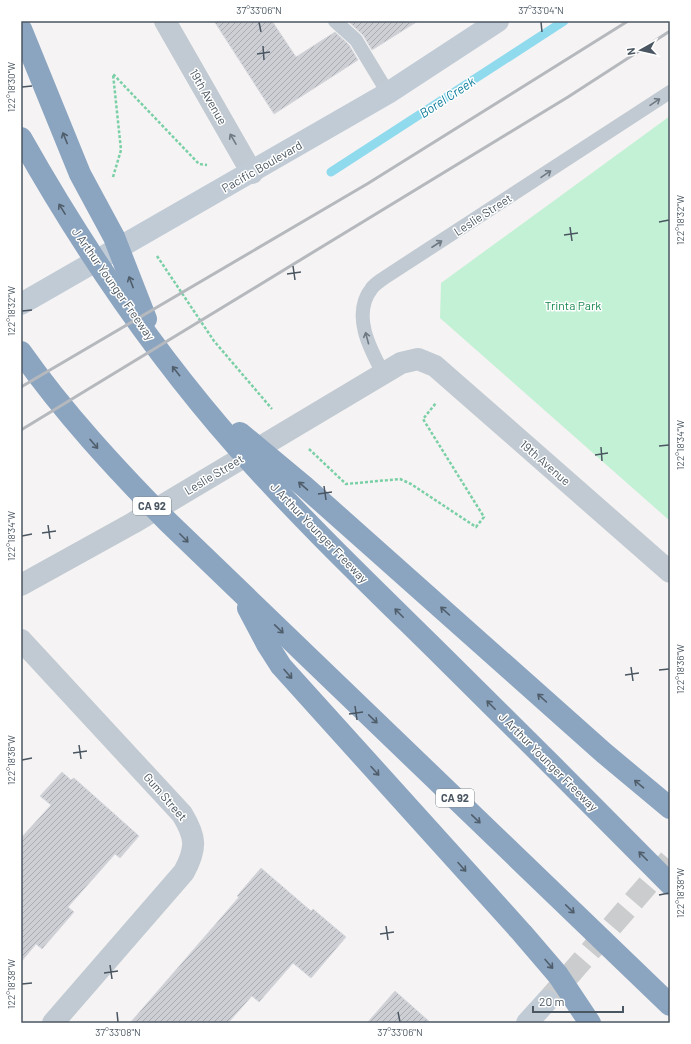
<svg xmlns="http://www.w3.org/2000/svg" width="691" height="1044" viewBox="0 0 691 1044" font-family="Barlow,sans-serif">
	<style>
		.green { fill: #c3f1d5 }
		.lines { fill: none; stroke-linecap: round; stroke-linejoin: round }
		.stream { stroke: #90daee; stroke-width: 9 }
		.building { fill: url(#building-hatch); stroke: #d7d9de }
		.secondary-tunnel { stroke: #caccce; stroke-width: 22; stroke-dasharray: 22 11; stroke-linecap: butt }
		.path { stroke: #7ad0a6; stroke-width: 2.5; stroke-dasharray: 3 2; stroke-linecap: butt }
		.lane { stroke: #c1cad2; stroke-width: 14 }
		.street { stroke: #c1cad2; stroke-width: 22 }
		.secondary { stroke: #c1cbd6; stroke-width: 22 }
		.highway { stroke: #8ba5c1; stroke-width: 22 }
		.rail { stroke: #b5b8bd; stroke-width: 3 }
		.oneway { stroke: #6e7983 }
		.oneway2 { stroke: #505e6b }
		.ticks { fill: none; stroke: #4a5661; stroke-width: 1.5 }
		.labels { text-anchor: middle; stroke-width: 3; stroke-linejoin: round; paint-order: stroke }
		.shield { fill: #fff; stroke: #808990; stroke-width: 1 }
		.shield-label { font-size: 11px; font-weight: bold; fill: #4a5661 }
		.street-label { font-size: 12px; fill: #4a5661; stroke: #fff }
		.park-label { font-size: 12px; fill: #17864f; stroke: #fff }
		.water-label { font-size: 13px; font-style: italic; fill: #0c7c9b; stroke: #fff }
		.neatline { fill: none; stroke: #4a5661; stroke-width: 1.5 }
		.ticks-label { font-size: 10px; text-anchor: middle; fill: #4a5661 }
	</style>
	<defs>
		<pattern id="building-hatch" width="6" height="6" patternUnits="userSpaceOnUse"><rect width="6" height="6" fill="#cdcfd5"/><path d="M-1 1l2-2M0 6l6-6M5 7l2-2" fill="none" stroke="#a8abb0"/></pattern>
	</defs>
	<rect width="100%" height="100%" fill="#f5f3f3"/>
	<path class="green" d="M 670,116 L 670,521 L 440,318 L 441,283 Z"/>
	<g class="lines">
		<path class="stream" d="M 331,172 L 564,21"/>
	</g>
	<g class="building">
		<path d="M 214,21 L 272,21 L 296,57 L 335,32 L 349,45 L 358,60 L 274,114 Z"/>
		<path d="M 352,21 L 418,21 L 372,50 L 363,35 L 349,22 Z"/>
		<path d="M 62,772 L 71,780 L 74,778 L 139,836 L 120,858 L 115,854 L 68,907 L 74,912 L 42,949 L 36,944 L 21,962 L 21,838 L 51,805 L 40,796 Z"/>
		<path d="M 261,868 L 311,911 L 313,909 L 346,937 L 311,978 L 293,963 L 259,1002 L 252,996 L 228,1023 L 130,1023 L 239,897 L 237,896 Z"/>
		<path d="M 395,991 L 431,1023 L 367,1023 Z"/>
	</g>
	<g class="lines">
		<path class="secondary-tunnel" d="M 547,1001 L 670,859"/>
		<g class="path">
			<path d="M 113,177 L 121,150 L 113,74 L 199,164 L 207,165"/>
			<path d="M 157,256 L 214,341 L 272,409"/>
			<path d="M 309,449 L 346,484 L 400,479 L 411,484 L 476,527 L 484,517 L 423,419 L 436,403"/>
		</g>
		<g class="lane">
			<path d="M 335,21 L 356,40 L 388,93"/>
			<path d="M 383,373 C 370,349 351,314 372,288 C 375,284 380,281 384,278 L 670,92"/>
		</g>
		<g class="street">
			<path d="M 165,21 L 252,173"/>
			<path d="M 21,585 L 133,523 L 401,363 L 418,359 L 435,366 L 670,572"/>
			<path d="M 21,640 L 182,814 C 196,837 197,848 184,872 L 53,1023"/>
		</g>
		<g class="secondary">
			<path d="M 21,304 L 388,93 L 498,21"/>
			<path d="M 527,1023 L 547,1001"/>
		</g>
		<g class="highway">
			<path d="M 21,29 L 80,174 L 114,237 L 146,319"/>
			<path d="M 21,138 C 83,248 154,353 238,448 C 301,519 370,585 437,651 C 515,728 593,806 670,884"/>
			<path d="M 21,352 C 64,413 115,468 167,521 L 670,1005"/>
			<path d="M 240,433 L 305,487 L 604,753 L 670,808"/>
			<path d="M 248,608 L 267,644 L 281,666 L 522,933 L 558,975 L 590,1023"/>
		</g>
		<g class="rail">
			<path d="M 21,387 L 367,184 L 628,21"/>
			<path d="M 21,430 L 568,97 L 670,31"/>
		</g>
	</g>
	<defs><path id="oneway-shaft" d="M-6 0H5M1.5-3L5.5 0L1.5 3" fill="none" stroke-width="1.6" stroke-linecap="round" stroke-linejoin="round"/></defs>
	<g class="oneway">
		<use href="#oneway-shaft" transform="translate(655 102) rotate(-34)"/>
		<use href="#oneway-shaft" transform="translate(233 139) rotate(-120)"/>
		<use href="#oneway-shaft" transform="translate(546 174) rotate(-34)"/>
		<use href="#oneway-shaft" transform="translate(437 244) rotate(-33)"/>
		<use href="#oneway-shaft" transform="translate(367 338) rotate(-105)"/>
	</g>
	<g class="oneway2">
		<use href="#oneway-shaft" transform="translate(65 138) rotate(-112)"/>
		<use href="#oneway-shaft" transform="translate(62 209) rotate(-122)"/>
		<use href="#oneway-shaft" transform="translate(131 282) rotate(-111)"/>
		<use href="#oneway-shaft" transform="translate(176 371) rotate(-128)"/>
		<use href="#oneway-shaft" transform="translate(94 444) rotate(50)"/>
		<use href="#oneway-shaft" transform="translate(303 486) rotate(-139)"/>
		<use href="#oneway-shaft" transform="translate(184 538) rotate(45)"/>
		<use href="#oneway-shaft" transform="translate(445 611) rotate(-138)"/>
		<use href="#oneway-shaft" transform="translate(399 613) rotate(-135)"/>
		<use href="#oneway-shaft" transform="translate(279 629) rotate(44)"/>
		<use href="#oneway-shaft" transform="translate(288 674) rotate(49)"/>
		<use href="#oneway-shaft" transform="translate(542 698) rotate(-138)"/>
		<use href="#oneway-shaft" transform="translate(491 705) rotate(-135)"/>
		<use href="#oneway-shaft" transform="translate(373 719) rotate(44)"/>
		<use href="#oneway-shaft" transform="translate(375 771) rotate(48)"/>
		<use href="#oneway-shaft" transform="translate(639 784) rotate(-140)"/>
		<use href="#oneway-shaft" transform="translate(476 819) rotate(44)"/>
		<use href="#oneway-shaft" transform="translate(643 856) rotate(-135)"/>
		<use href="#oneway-shaft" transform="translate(462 867) rotate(48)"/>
		<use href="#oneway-shaft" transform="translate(570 909) rotate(44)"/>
		<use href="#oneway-shaft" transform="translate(549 964) rotate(49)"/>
	</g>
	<path class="ticks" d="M 259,22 L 261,32M 541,22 L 542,32M 263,46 L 264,60M 257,54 L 270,52M 22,87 L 32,86M 659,222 L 669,220M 570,227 L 572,241M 564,235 L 578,233M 293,266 L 295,280M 287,274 L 301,272M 22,311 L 32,310M 659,446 L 669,445M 601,447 L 602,461M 595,455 L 608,453M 324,486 L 326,500M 318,494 L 332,492M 48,525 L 50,539M 42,533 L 56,531M 22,536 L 32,534M 631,667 L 633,681M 659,670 L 669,669M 625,675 L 639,673M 355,706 L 357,720M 349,714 L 363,712M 79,745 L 81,759M 73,753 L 87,751M 22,760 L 32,758M 659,895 L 669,893M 386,926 L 388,940M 380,934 L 394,932M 110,965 L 112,979M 104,973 L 118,971M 22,984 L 32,983M 117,1012 L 118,1022M 398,1012 L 400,1022"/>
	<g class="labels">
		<g class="shield">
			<rect x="133" y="497" width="38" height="18" rx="3"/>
			<rect x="436" y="789" width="38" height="18" rx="3"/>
		</g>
		<g class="shield-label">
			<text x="152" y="510">CA 92</text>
			<text x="455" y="802">CA 92</text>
		</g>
		<g class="street-label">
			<text transform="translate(208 97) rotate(60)" y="4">19th Avenue</text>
			<text transform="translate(262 167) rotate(-30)" y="4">Pacific Boulevard</text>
			<text transform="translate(483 215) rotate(-33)" y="4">Leslie Street</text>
			<text transform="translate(113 284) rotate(55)" y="4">J Arthur Younger Freeway</text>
			<text transform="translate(545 463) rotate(41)" y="4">19th Avenue</text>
			<text transform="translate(214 475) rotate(-31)" y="4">Leslie Street</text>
			<text transform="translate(319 533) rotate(46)" y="4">J Arthur Younger Freeway</text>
			<text transform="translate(548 762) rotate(45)" y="4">J Arthur Younger Freeway</text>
			<text transform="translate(165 797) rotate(49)" y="4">Gum Street</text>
		</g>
		<g class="park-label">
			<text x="573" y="310">Trinta Park</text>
		</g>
		<g class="water-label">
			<text transform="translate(447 97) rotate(-33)" y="5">Borel Creek</text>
		</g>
	</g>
	<rect width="691" height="1044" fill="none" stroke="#ffffff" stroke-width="44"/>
	<g transform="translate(641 50) rotate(262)" stroke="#ffffff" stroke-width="3" paint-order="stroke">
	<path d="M0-3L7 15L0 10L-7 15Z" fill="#4a5661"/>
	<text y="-6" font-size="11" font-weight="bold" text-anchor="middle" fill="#4a5661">N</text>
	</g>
	<path d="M533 1006v6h90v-6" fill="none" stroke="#4a5661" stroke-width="2"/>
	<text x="539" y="1006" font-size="12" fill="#4a5661" stroke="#ffffff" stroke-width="3" paint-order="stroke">20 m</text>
	<rect x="22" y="22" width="647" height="1000" class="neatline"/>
	<g class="ticks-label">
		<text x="259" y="14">37°33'06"N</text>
		<text x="541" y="14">37°33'04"N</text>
		<text transform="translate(11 87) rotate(-90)" y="4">122°18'30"W</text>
		<text transform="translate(680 220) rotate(-90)" y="4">122°18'32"W</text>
		<text transform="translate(11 311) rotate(-90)" y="4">122°18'32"W</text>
		<text transform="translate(680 445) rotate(-90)" y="4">122°18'34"W</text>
		<text transform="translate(11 536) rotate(-90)" y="4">122°18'34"W</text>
		<text transform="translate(680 669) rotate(-90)" y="4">122°18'36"W</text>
		<text transform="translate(11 760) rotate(-90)" y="4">122°18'36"W</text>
		<text transform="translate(680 893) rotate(-90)" y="4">122°18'38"W</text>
		<text transform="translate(11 984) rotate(-90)" y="4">122°18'38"W</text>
		<text x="118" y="1036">37°33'08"N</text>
		<text x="400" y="1036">37°33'06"N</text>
	</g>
</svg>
